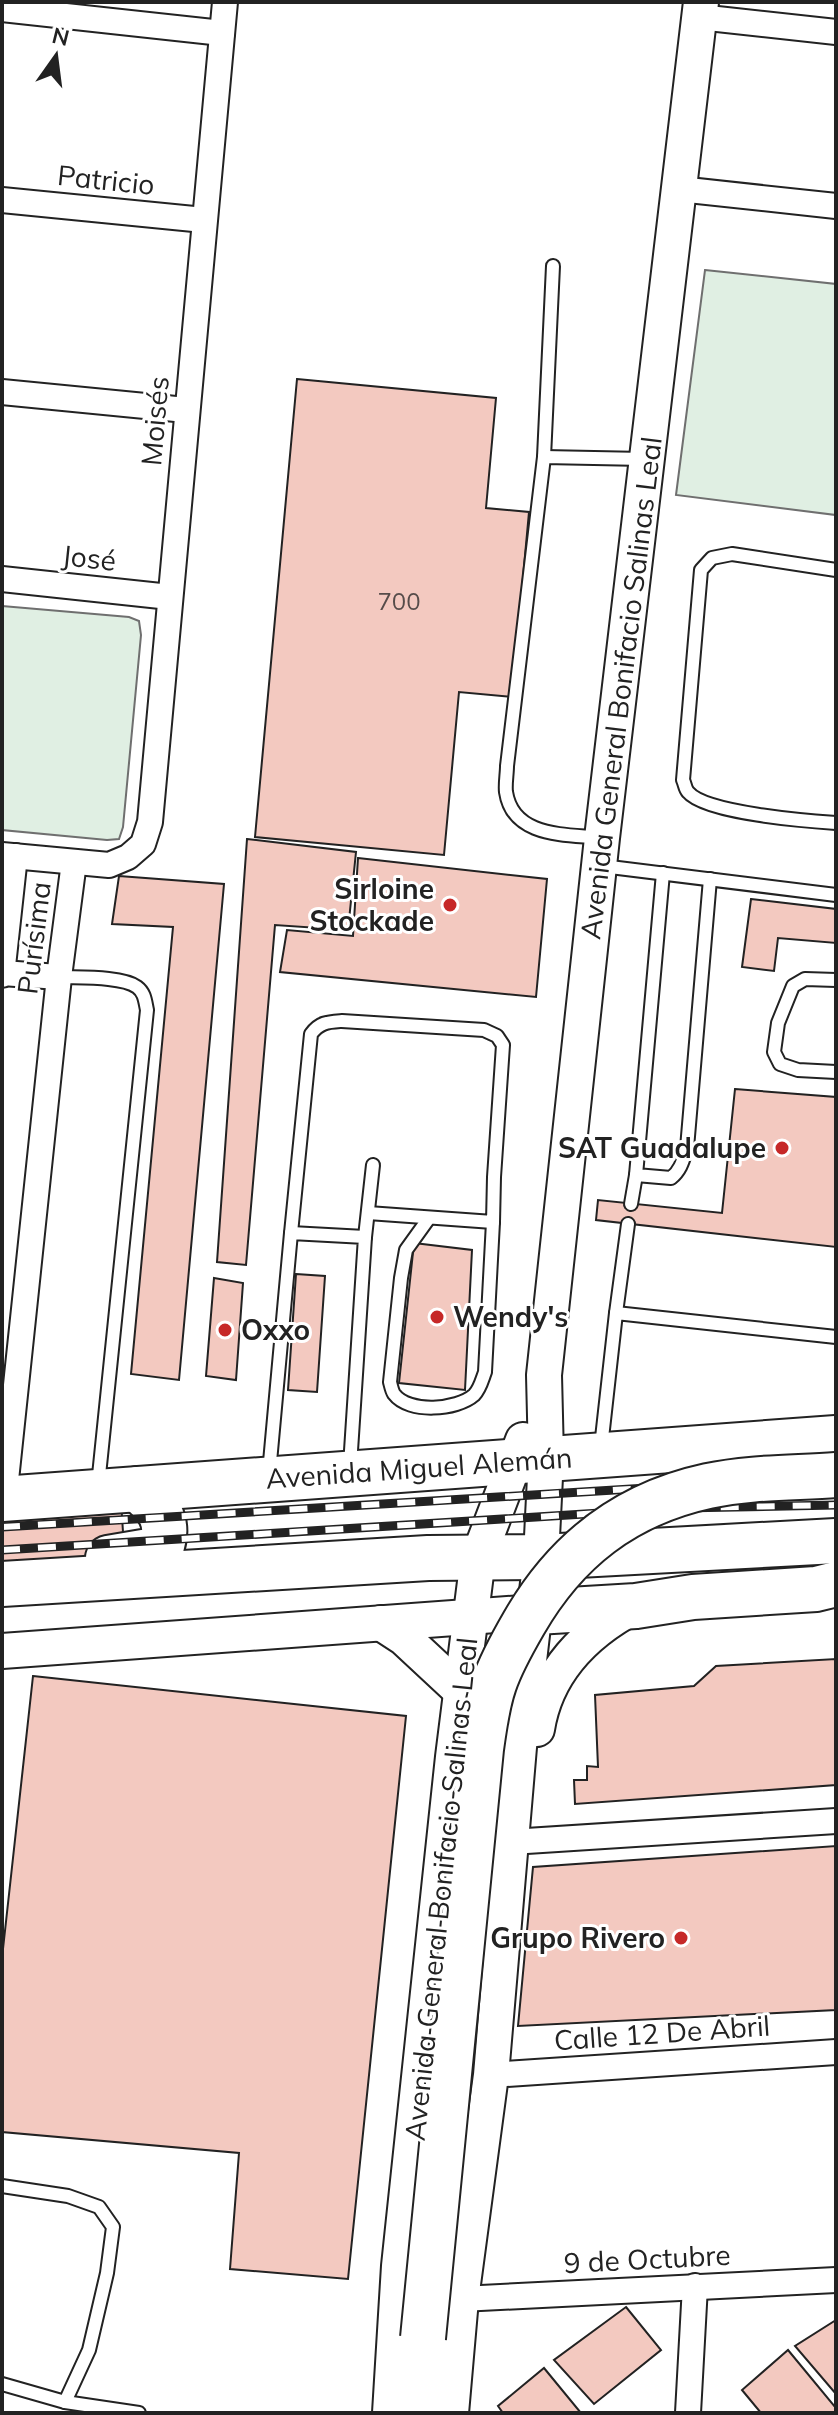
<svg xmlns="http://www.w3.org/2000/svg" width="838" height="2415" viewBox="0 0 838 2415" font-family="Mulish,sans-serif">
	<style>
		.green { fill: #e0efe3; stroke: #6f6f6f; stroke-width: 2 }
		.building { fill: #f3c9c0; stroke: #222; stroke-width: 2 }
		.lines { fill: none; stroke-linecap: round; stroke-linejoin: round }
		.lane-casing { stroke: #222; stroke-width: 16 }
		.street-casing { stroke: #222; stroke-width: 28 }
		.secondary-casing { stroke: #222; stroke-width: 38 }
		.highway-casing { stroke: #222; stroke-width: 48 }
		.lane { stroke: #fff; stroke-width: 12 }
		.street { stroke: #fff; stroke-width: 24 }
		.secondary { stroke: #fff; stroke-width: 34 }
		.highway { stroke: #fff; stroke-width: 44 }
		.rail-casing { stroke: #222; stroke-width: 9 }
		.rail { stroke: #fff; stroke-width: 6; stroke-dasharray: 18; stroke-linecap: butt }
		.highway-bridge-casing { stroke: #222; stroke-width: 48; stroke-linecap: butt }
		.highway-bridge { stroke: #fff; stroke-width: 44 }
		.poi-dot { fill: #c62828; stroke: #fff; stroke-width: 3 }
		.labels { text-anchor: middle; stroke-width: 6; stroke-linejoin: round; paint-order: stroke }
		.number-label { font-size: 24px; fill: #564c4a }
		.street-label { font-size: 28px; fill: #222; stroke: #fff }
		.poi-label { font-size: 28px; font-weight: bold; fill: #222; stroke: #fff; text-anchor: end }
	</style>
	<rect width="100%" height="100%" fill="#fff"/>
	<g class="green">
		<path d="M 705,270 L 836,284 L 836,515 L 676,495 Z"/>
		<path d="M 2,606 L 129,617 L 139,621 L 141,635 L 123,827 L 119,839 L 107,840 L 2,830 Z"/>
	</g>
	<g class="building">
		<path d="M 297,379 L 496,398 L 486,508 L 529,512 L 512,697 L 459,692 L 444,855 L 255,837 Z"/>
		<path d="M 247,839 L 356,852 L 348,930 L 275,925 L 246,1265 L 217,1262 Z"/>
		<path d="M 358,858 L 547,879 L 536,997 L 280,972 L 287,930 L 353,936 Z"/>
		<path d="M 119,876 L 224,884 L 179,1380 L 131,1374 L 173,927 L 112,924 Z"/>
		<path d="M 751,899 L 836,909 L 836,943 L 778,938 L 774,971 L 742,967 Z"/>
		<path d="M 735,1089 L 836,1097 L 836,1247 L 596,1220 L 598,1200 L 722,1213 Z"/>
		<path d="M 414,1243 L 472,1250 L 465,1390 L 399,1383 Z"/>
		<path d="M 296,1274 L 325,1276 L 317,1392 L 288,1390 Z"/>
		<path d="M 214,1278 L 243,1283 L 236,1380 L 206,1376 Z"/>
		<path d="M 120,1486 L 126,1578 L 2,1585 L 2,1493 Z"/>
		<path d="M 836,1659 L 836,1785 L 575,1804 L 574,1780 L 587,1780 L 587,1766 L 598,1767 L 595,1695 L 694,1686 L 716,1666 Z"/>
		<path d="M 33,1676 L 406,1716 L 348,2279 L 230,2269 L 239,2153 L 2,2132 L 2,1958 Z"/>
		<path d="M 836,1846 L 836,2010 L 518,2026 L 533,1867 Z"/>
		<path d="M 626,2307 L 661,2350 L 594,2404 L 554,2360 Z"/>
		<path d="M 836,2320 L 836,2394 L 795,2346 Z"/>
		<path d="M 788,2350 L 836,2408 L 836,2413 L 761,2413 L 742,2390 Z"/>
		<path d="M 544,2368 L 581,2413 L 503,2413 L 498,2406 Z"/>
	</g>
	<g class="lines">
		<g class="lane-casing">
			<g id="lane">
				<path d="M 544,457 L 553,266"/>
				<path d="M 836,570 L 732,554 L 712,558 L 701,570 L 683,780 C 685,784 685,789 688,792 C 705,813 807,821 836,823"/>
				<path d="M 601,838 C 566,834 513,838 506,792 C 505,784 507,774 507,766 L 544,457 L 644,459"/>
				<path d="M 602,866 L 836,895"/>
				<path d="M 663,873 L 636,1175 L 671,1178 C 681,1170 683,1160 687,1148 L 710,879"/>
				<path d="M 59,977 C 78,978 122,976 137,987 C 145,993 145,1001 147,1010 L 98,1485"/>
				<path d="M 836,980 L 805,979 L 793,986 L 778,1023 L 774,1052 L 780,1064 L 798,1070 L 836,1072"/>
				<path d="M 631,1204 L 636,1175"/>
				<path d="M 429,1218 L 406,1250 L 401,1278 L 390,1382 C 391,1386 392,1391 394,1394 C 409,1414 457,1410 474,1395 C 480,1389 482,1380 485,1372 L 493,1222"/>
				<path d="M 291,1233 L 311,1034 C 320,1022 328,1022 342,1021 L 484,1030 L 497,1036 L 503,1045 L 494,1177 L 493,1222 L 368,1213"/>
				<path d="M 365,1237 L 373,1165"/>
				<path d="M 616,1313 L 628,1224"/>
				<path d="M 601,1447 L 616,1313 L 836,1337"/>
				<path d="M 269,1473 L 291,1233 L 365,1237 L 350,1466"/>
				<path d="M 2,2186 L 68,2196 L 99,2207 L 113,2227 L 107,2273 L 89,2350 L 65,2402"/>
				<path d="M 2,2384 L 65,2402 L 139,2413"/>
			</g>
		</g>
		<g class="street-casing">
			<g id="street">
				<path d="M 2,9 L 222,33"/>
				<path d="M 699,17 L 836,32"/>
				<path d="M 679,189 L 836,206"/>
				<path d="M 2,200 L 204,220"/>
				<path d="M 2,392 L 186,410"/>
				<path d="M 2,579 L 170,597"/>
				<path d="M 2,855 L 109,865 L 128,857 L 143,844 L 150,822 L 225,2"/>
				<path d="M 2,973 L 59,977"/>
				<path d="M 2,975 L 15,856"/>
				<path d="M 4,1499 L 59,977 L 74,862"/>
				<path d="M 511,1842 L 836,1821"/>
				<path d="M 491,2075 L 836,2052"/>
				<path d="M 461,2299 L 836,2280"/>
				<path d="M 688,2413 L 695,2286"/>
			</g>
		</g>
		<g class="secondary-casing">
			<g id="secondary">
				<path d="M 381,1623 L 404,1638 L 462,1692"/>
				<path d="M 2,1651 L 536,1612"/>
				<path d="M 537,1729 C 546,1672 586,1632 635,1606"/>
				<path d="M 390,2413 L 399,2266 L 453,1757 L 478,1558 L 523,1440"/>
				<path d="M 451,2413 L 461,2299 L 491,2075 L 519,1747 L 541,1557 L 546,1457 L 544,1375 L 602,838 L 701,2"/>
			</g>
		</g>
		<g class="highway-casing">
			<g id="highway">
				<path d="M 2,1499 L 836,1438"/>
				<path d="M 108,1558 L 155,1550 L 162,1546 C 170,1519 157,1505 137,1489"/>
				<path d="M 2,1584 L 428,1558 L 541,1557 L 836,1541"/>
				<path d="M 536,1612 L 636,1606 L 693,1597 L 816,1589 L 836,1584"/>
				<path d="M 419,2413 L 423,2338"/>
			</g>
		</g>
		<use href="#lane" class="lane"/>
		<use href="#street" class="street"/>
		<use href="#secondary" class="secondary"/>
		<use href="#highway" class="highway"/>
		<g class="rail-casing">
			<g id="rail">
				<path d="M 2,1527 L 680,1486 L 836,1483"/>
				<path d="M 2,1550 L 681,1508 L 836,1505"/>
			</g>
		</g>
		<use href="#rail" class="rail"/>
		<g class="highway-bridge-casing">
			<path id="highway-bridge" d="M 423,2338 L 481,1749 C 484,1727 487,1704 494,1684 C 501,1663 513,1642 524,1623 C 566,1550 625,1504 708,1486 C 750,1477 794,1478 836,1475"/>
		</g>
		<use href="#highway-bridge" class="highway-bridge"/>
	</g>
	<g class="poi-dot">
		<circle cx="450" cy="905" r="8"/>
		<circle cx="782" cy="1148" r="8"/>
		<circle cx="437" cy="1317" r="8"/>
		<circle cx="225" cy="1330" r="8"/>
		<circle cx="681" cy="1938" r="8"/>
	</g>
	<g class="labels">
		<g class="number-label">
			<text x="399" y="610">700</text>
		</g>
		<g class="street-label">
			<text transform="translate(106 180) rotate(6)" y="10">Patricio</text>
			<text transform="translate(155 421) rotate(-85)" y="10">Moisés</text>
			<text transform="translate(89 558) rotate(6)" y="10">José</text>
			<text transform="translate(621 688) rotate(-83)" y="10">Avenida General Bonifacio Salinas Leal</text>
			<text transform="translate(34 938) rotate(-83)" y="10">Purísima</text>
			<text transform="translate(419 1468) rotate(-4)" y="10">Avenida Miguel Alemán</text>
			<text transform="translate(441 1889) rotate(-84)" y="10">Avenida General Bonifacio Salinas Leal</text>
			<text transform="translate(662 2033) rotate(-4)" y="10">Calle 12 De Abril</text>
			<text transform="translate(647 2259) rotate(-3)" y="10">9 de Octubre</text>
		</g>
		<g class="poi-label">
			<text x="434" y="899">Sirloine<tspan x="434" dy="32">Stockade</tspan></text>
			<text x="766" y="1158">SAT Guadalupe</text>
			<text x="453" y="1327" text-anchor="start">Wendy's</text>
			<text x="241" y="1340" text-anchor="start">Oxxo</text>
			<text x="665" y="1948">Grupo Rivero</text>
		</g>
	</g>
	<rect width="838" height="2415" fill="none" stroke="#222222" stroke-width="8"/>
	<g transform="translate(56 56) rotate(14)" stroke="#ffffff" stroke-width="6" paint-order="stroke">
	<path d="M0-6L14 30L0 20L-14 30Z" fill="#222222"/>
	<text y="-12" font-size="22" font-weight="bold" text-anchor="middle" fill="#222222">N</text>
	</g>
</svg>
